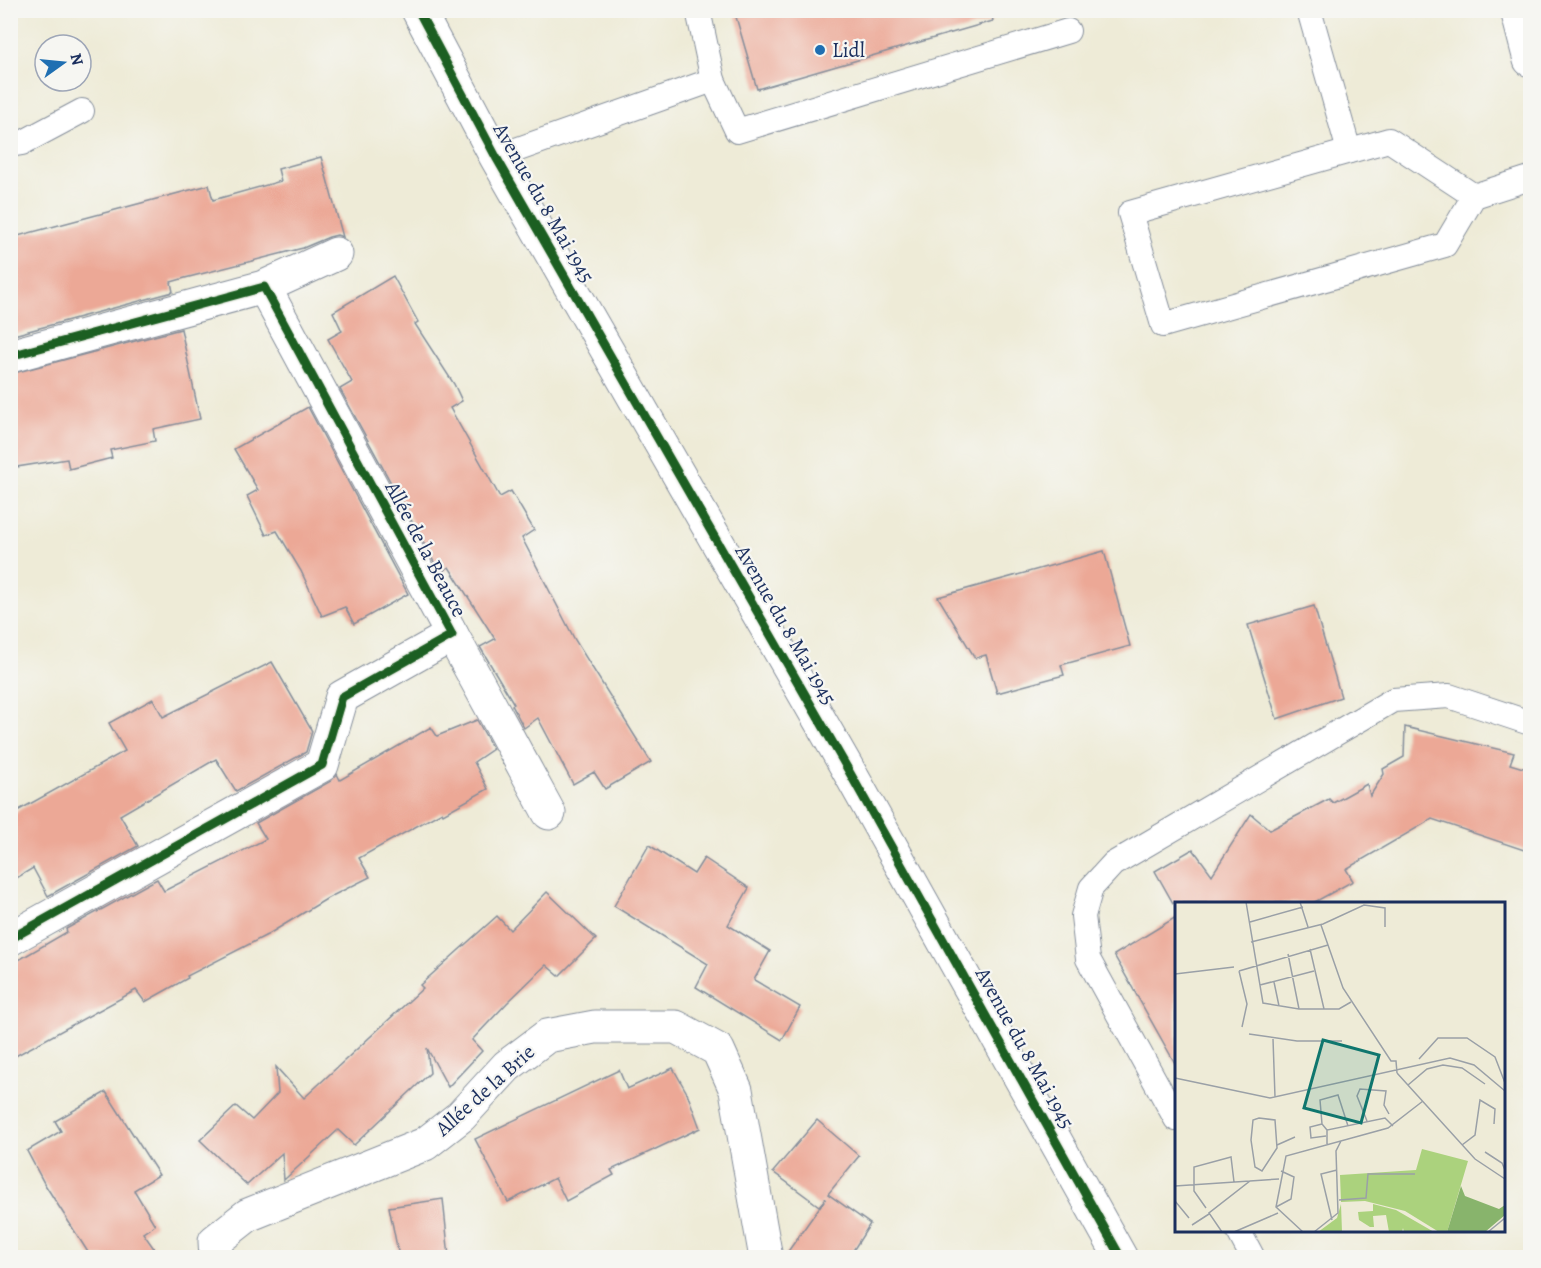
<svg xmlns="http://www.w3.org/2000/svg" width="1541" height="1268" viewBox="0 0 1541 1268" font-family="Alegreya,serif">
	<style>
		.building { fill: #eca896 }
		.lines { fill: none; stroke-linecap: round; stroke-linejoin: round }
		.lane-casing { stroke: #848d9a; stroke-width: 26 }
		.street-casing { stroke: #848d9a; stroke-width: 35 }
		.primary-casing { stroke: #848d9a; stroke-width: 35 }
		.lane { stroke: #fff; stroke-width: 24 }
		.street { stroke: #fff; stroke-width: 33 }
		.primary { stroke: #fff; stroke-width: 33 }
		.cycleway-casing { stroke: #f6f6f2; stroke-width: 13 }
		.cycleway { stroke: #1b5e20; stroke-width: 9 }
		.poi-dot { fill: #1f6fb2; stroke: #f6f6f2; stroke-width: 2 }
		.labels { text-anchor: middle; stroke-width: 4.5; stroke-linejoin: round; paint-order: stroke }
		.poi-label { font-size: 21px; fill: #1b2f5e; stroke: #f6f6f2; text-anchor: start }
		.street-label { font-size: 21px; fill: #1b2f5e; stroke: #f6f6f2 }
		.inset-road { fill: none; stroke: #9aa0a7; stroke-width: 1.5 }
		.view { fill: #0f766e; fill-opacity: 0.15; stroke: #0f766e; stroke-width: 3 }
		.inset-edge { fill: none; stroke: #1b2f5e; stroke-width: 3 }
	</style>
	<rect width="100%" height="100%" fill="#f6f6f2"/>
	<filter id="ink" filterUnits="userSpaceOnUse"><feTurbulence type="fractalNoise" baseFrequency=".0167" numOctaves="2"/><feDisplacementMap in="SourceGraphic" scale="12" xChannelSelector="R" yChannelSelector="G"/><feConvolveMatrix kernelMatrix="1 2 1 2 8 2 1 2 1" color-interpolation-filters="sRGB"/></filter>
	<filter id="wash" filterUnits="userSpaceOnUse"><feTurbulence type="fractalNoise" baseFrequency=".008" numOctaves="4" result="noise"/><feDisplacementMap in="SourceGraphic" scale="24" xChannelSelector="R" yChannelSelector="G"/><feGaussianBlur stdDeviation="1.35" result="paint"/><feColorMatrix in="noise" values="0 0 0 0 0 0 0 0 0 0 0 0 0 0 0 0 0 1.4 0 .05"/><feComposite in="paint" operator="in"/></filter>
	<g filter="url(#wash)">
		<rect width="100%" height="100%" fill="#eeebd7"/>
		<g id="blocks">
			<g class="building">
				<path d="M 734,10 L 991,10 L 993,21 L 757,89 Z"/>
				<path d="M 321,157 L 343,237 L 337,235 L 329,237 L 303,248 L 185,278 L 171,282 L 173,292 L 10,336 L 10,238 L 209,185 L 213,200 L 281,181 L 278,169 Z"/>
				<path d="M 393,276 L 418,322 L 415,324 L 454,384 L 462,401 L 450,408 L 500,497 L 511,491 L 534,530 L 522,538 L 575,640 L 651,762 L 605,789 L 594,772 L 573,784 L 538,718 L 524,728 L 512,705 L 514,704 L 480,647 L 495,639 L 449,567 L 440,573 L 340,389 L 352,382 L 328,339 L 342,331 L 333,312 Z"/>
				<path d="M 181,329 L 200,419 L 153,429 L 155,441 L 110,450 L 112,458 L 69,469 L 67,459 L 10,468 L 10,374 Z"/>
				<path d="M 308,407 L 408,594 L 354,624 L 345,607 L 322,616 L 301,571 L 277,531 L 266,535 L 247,496 L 258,490 L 234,449 Z"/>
				<path d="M 1104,551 L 1130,646 L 1061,665 L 1064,675 L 997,693 L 986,655 L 975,658 L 938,597 Z"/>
				<path d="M 1314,606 L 1341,697 L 1277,719 L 1248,625 Z"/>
				<path d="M 272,662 L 312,731 L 306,752 L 236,791 L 216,759 L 120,815 L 138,846 L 48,896 L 33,868 L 10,882 L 10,815 L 125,751 L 109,723 L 153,699 L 163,717 Z"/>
				<path d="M 477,720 L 493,749 L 474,762 L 488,789 L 443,814 L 442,812 L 359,858 L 370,877 L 328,898 L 267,935 L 187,976 L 188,978 L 145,1002 L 136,990 L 10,1059 L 10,965 L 67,932 L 66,929 L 157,879 L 164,891 L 266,839 L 256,823 L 331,781 L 337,774 L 340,780 L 431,727 L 437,736 Z"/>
				<path d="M 1405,727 L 1514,753 L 1510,764 L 1530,770 L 1530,852 L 1432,819 L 1346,869 L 1353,881 L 1313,903 L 1173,903 L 1155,871 L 1193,849 L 1212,875 L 1251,814 L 1270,830 L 1329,799 L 1333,803 L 1367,784 L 1370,796 L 1384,774 L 1383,769 L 1404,757 Z"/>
				<path d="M 649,845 L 694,874 L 704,858 L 749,888 L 728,925 L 770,951 L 754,980 L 800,1007 L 782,1040 L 696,987 L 708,964 L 614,906 Z"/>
				<path d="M 547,892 L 596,939 L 559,976 L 546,965 L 507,1003 L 472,1040 L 482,1051 L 448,1087 L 427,1048 L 430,1073 L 354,1145 L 338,1130 L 284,1180 L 282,1153 L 247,1185 L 200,1140 L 236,1106 L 252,1120 L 278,1093 L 276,1067 L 304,1098 L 423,988 L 420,985 L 497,916 L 510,930 Z"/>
				<path d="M 1176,917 L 1176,1065 L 1114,955 Z"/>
				<path d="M 673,1068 L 687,1093 L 700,1128 L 611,1170 L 614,1175 L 566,1201 L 555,1178 L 508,1202 L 475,1139 L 619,1070 L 627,1089 Z"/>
				<path d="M 106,1092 L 159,1175 L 134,1190 L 155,1225 L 143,1233 L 160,1257 L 91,1257 L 44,1183 L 27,1151 L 61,1131 L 55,1121 Z"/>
				<path d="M 817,1120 L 859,1156 L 828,1194 L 870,1224 L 849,1257 L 784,1257 L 826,1198 L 819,1206 L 773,1172 Z"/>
				<path d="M 443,1199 L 449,1257 L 399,1257 L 389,1207 Z"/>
			</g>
		</g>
	</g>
	<g filter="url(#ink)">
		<use href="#blocks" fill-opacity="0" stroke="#848d9a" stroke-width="1.5"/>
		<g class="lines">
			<g class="lane-casing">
				<g id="lane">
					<path d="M 1309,10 L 1349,151"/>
					<path d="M 713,80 L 737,131 L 1068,31"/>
					<path d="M 10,145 L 22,143 L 82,111"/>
					<path d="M 496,157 L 713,80 L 698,10"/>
					<path d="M 1474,196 L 1389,140 L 1130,213 L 1163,325 L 1445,245 L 1474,196 L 1530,178"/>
					<path d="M 1176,1119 L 1088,959 L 1083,916 L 1091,888 L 1113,864 L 1393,700 L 1449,696 L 1530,723"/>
					<path d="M 1238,1230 L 1253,1258"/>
				</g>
			</g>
			<g class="street-casing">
				<g id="street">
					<path d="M 1517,10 L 1530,60"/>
					<path d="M 264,287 L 336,254"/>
					<path d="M 10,356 L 264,287 L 452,635 L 342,697 L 322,765 L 10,939"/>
					<path d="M 452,635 L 549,813"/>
					<path d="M 216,1258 L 215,1241 L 248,1215 L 425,1144 L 461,1116 L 507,1066 L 547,1036 L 595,1027 L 676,1027 L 718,1050 L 736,1090 L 766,1258"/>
				</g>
			</g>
			<g class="primary-casing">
				<path id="primary" d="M 418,10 L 496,157 L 846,766 L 1121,1258"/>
			</g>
			<use href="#lane" class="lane"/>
			<use href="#street" class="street"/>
			<use href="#primary" class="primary"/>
			<g class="cycleway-casing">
				<g id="cycleway">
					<path d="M 418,10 L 496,157 L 846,766 L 1121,1258"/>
					<path d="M 10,356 L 264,287 L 452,635 L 342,697 L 322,765 L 10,939"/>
				</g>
			</g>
			<use href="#cycleway" class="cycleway"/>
		</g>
	</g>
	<circle class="poi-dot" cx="820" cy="50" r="6"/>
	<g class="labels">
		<g class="poi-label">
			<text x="832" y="57">Lidl</text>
		</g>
		<g class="street-label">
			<text transform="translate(544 203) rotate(60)" y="7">Avenue du 8 Mai 1945</text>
			<text transform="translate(426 549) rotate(62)" y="7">Allée de la Beauce</text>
			<text transform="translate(786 625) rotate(60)" y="7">Avenue du 8 Mai 1945</text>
			<text transform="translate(1025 1048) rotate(61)" y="7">Avenue du 8 Mai 1945</text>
			<text transform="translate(485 1090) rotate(-42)" y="7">Allée de la Brie</text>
		</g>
	</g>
	<g transform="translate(1175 902)">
		<rect width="330" height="330" fill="#eeebd7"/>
		<path d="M 247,247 L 293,259 L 272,330 L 264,330 L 230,309 L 190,299 L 166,300 L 165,273 L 241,268 ZM 166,302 L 167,330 L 143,330 L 162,316 ZM 198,302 L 221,308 L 259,330 L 229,330 L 228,326 L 227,330 L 214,330 L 211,313 L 198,314 L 199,325 L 195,325 L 184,318 L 183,310 L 198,309 Z" fill="#abd27d"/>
		<path d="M 286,284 L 290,294 L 324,307 L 330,303 L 330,313 L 310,330 L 272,330 Z" fill="#88b46c"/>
		<path class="inset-road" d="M 71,0 L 88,101 L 124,107 L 164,107 L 176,100M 125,0 L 133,25M 75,20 L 128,5M 146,23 L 168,86 L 216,159 L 221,159 L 222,171M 76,40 L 148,22 L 189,3 L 210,6 L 210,25M 135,47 L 149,107M 113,52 L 124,107M 64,69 L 153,43M 64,69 L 72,102 L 67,125M 0,72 L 59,65M 99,80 L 104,104M 85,83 L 139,69M 74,132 L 122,139 L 167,139M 98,137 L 100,195M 244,157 L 263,136 L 292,136 L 320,155 L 330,181M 222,171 L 300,257 L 330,277M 0,176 L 95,196 L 275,156 L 299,163 L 330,189M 233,183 L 252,167 L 268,163 L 287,166 L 310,182M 84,216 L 100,218 L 102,246 L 87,269 L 80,265 L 76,238 L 78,218 ZM 192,219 L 182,194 L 185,187 L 211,189 L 209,203 L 214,212M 147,222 L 135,225 L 136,236 L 151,234M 152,228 L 147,222 L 145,198 L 163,193 L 173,224M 152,242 L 152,228 L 210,216 L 218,224M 102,243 L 120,235M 287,243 L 300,233 L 305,198 L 320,207 L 319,222M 310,250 L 327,261 L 330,268M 0,284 L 75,279M 164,298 L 191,296 L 193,272 L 240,272M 0,299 L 14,316M 101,305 L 116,297 L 119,275 L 106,269M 31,306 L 19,289 L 19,265 L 56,255 L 59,280M 157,318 L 146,272 L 162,268M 17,323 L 34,312M 47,330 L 34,311 L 75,279 L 104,277M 59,330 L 103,311M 128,330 L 101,305 L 111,254 L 213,226 L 248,199M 139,330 L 163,311 L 161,249 L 166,239M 313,330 L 330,316"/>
		<path class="view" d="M 148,138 L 204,153 L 186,221 L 129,206 Z"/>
		<rect width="330" height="330" class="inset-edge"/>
	</g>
	<rect width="1541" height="1268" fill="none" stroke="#f6f6f2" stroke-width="36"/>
	<g transform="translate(63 63) rotate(75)"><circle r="28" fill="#f6f6f2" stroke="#9ea6b7" stroke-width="1.5"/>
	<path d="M0-4.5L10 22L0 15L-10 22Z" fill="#1f6fb2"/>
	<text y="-9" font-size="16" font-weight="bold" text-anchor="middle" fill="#1b2f5e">N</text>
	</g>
</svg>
